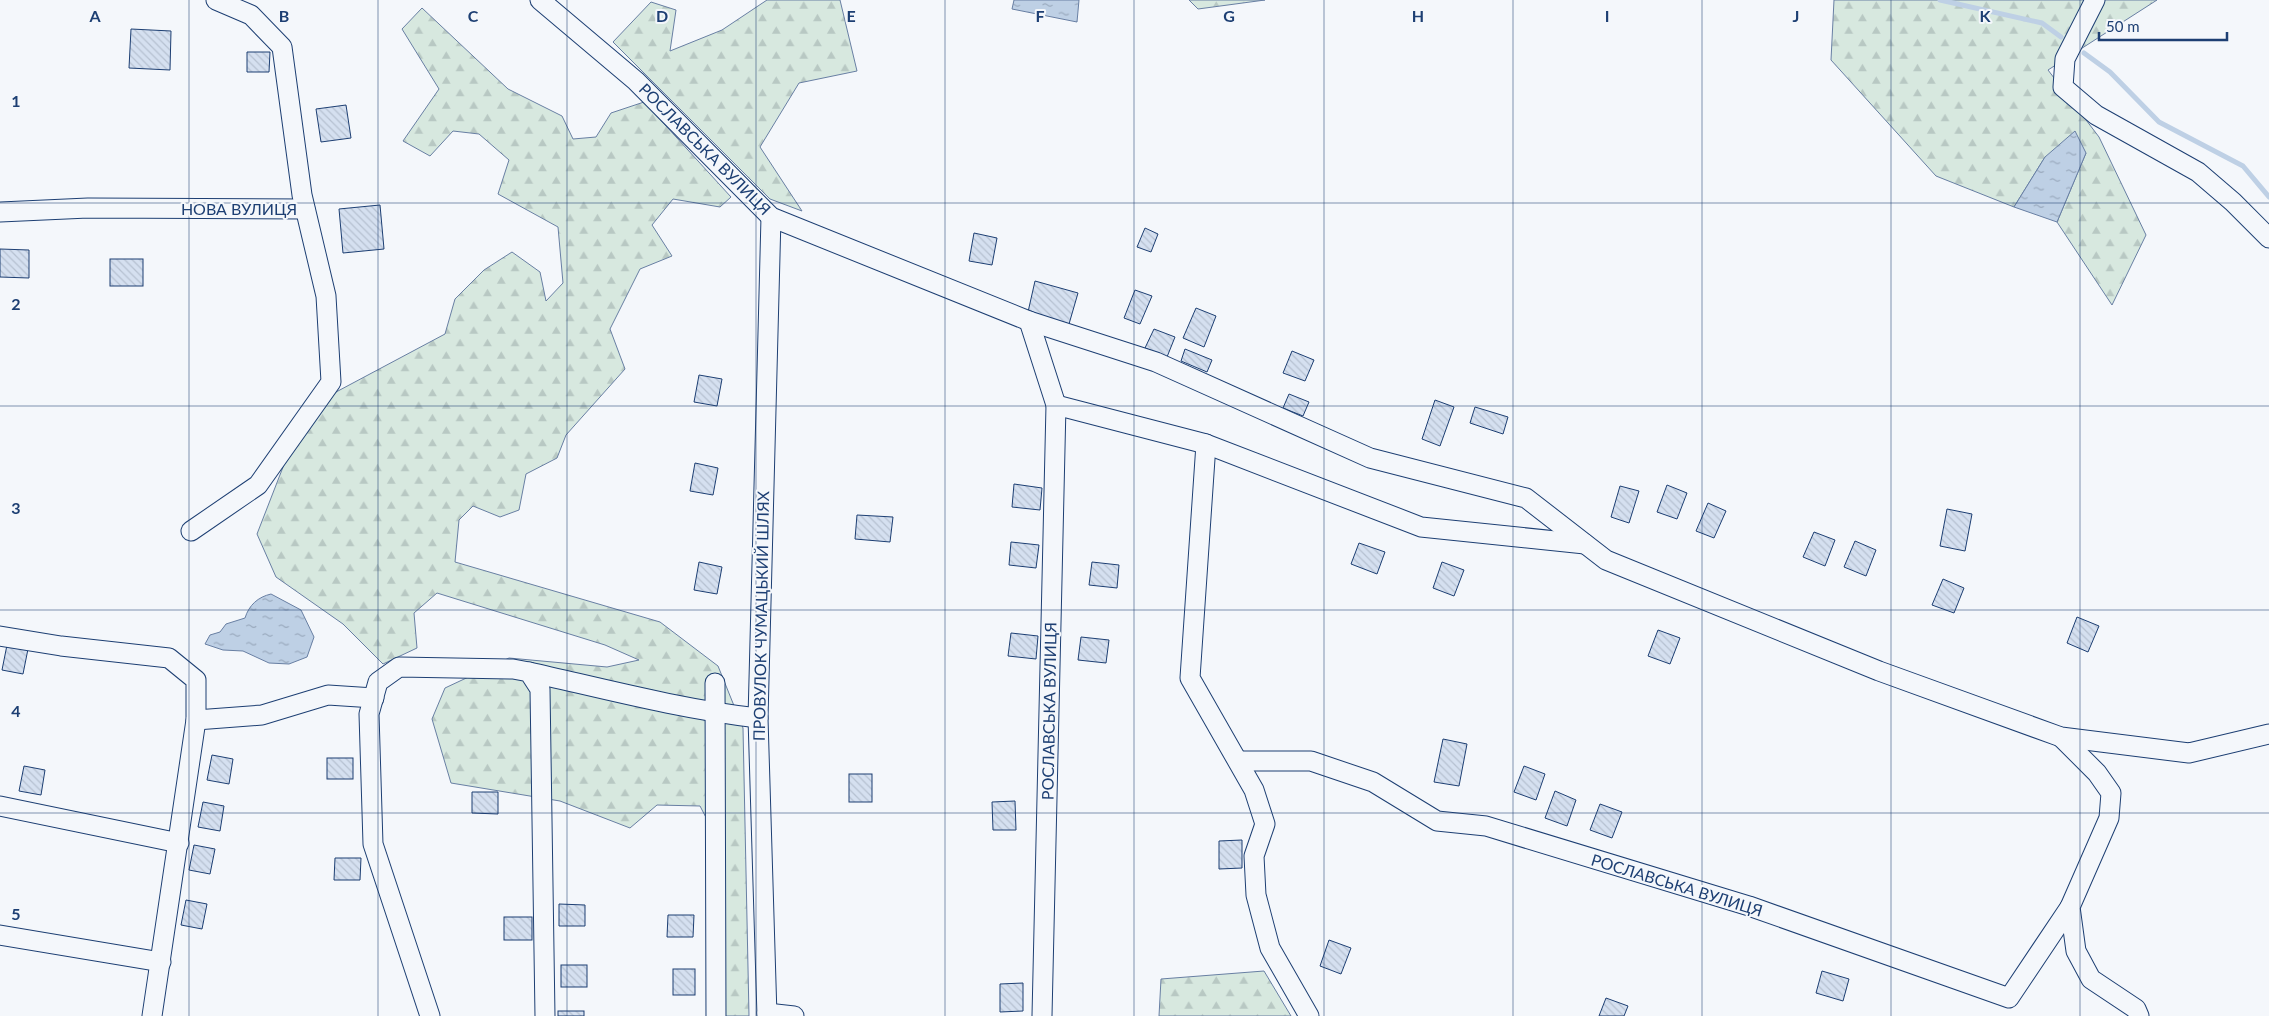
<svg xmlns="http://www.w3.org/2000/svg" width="2269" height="1016" viewBox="0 0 2269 1016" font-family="Lato,sans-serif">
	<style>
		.forest { fill: url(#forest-firs); stroke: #687fa3 }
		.water { fill: url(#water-ripples); stroke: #687fa3 }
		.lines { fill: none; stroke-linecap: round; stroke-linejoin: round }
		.stream { stroke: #bed0e5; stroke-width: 5 }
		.building { fill: url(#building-back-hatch); stroke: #1d3f73 }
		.minor-casing { stroke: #1d3f73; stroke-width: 21 }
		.minor { stroke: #f4f7fb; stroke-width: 19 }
		.grid { fill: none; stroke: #1d3f73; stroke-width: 1; stroke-opacity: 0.55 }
		.labels { text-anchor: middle; stroke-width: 4; stroke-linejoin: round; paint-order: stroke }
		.street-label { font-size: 16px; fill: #1d3f73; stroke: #f4f7fb }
		.grid-label { font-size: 16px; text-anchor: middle; font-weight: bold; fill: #1d3f73; stroke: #f4f7fb; stroke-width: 4; stroke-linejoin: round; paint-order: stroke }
	</style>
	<defs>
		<pattern id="forest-firs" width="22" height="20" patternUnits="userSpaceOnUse" patternTransform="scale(1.25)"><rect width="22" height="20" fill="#d7e8df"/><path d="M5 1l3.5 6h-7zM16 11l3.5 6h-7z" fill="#b8c8c3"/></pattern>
		<pattern id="water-ripples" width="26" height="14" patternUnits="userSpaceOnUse" patternTransform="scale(1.25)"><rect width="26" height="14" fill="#bed0e5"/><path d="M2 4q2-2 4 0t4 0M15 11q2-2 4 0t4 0" fill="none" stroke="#9aaabe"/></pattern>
		<pattern id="building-back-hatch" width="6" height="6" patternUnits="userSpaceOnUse" patternTransform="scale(1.25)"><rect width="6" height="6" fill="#d5e0f0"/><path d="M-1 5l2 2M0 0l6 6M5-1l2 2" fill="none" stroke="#b6c1d1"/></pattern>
	</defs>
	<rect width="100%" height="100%" fill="#f4f7fb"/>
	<g class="forest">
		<path d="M 767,0 L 840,0 L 857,71 L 799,83 L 760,147 L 802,211 L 770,199 L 613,42 L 651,2 L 676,10 L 670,51 L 722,30 Z"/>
		<path d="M 1189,0 L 1265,0 L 1198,9 Z"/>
		<path d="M 1834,0 L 2157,0 L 2048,70 L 2099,137 L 2146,235 L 2112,305 L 2057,222 L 2086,153 L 2045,157 L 2014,207 L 1936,176 L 1831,60 Z"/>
		<path d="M 422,8 L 508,89 L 562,116 L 573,139 L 596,137 L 611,113 L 644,102 L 731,197 L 720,207 L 673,199 L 652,225 L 672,256 L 640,269 L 610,329 L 625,369 L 566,435 L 557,458 L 526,474 L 519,510 L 500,517 L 473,506 L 459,520 L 455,562 L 660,622 L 718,666 L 743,728 L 749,1016 L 721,1016 L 725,854 L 700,806 L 657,805 L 630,828 L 560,801 L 451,783 L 432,719 L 445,688 L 509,658 L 607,667 L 639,660 L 605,645 L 437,593 L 414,613 L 417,648 L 383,664 L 343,624 L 276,577 L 257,534 L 306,408 L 445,334 L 455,299 L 484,270 L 512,252 L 540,272 L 546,301 L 563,283 L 558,227 L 498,194 L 509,160 L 479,134 L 453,131 L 430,156 L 403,141 L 439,89 L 402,29 Z"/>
		<path d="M 1264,971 L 1291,1016 L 1159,1016 L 1161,979 Z"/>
	</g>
	<g class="water">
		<path d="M 1014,0 L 1079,0 L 1077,22 L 1012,9 Z"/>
		<path d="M 2075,131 L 2086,153 L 2057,222 L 2014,207 L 2045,157 Z"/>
		<path d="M 271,594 L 301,610 L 314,637 L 307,657 L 289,664 L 269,663 L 243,651 L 223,650 L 205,644 L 210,635 L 220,632 L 226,624 L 245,618 C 249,605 258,597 271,594 Z"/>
	</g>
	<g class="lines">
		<g class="stream">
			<path d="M 1940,0 L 2042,23 L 2061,37"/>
			<path d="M 2084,53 L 2110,72 L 2159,122 L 2243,166 L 2269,197"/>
		</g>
	</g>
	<g class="building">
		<path d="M 131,29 L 171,31 L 170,70 L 129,68 Z"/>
		<path d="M 247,52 L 270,52 L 269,72 L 247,72 Z"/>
		<path d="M 346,105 L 351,138 L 321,142 L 316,109 Z"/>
		<path d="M 380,205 L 384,249 L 343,253 L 339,209 Z"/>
		<path d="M 1145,228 L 1158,234 L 1151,252 L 1137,247 Z"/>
		<path d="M 974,233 L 997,238 L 992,265 L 969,261 Z"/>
		<path d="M 0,249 L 29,250 L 29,278 L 0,277 Z"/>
		<rect x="110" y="259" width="33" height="27"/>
		<path d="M 1035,281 L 1078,293 L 1069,324 L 1028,312 Z"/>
		<path d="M 1135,290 L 1152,296 L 1140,324 L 1124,318 Z"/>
		<path d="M 1196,308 L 1216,316 L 1204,347 L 1183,338 Z"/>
		<path d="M 1154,329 L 1175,337 L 1167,357 L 1145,348 Z"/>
		<path d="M 1185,349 L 1212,360 L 1207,372 L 1181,361 Z"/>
		<path d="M 1292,351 L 1314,360 L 1305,381 L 1283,373 Z"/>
		<path d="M 699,375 L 722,379 L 717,406 L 694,402 Z"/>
		<path d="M 1289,394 L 1309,402 L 1303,416 L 1283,408 Z"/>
		<path d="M 1435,400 L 1454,407 L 1440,446 L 1422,439 Z"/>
		<path d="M 1475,407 L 1508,417 L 1503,434 L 1470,423 Z"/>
		<path d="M 695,463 L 718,468 L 713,495 L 690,491 Z"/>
		<path d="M 1014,484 L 1042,488 L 1040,510 L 1012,507 Z"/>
		<path d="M 1667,485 L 1687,493 L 1677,519 L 1657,512 Z"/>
		<path d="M 1620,486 L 1639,491 L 1629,523 L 1611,517 Z"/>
		<path d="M 1708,503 L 1726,511 L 1714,538 L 1696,531 Z"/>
		<path d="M 1947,509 L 1972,514 L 1965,551 L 1940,546 Z"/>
		<path d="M 857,515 L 893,517 L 890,542 L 855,539 Z"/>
		<path d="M 1814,532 L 1835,540 L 1825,566 L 1803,557 Z"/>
		<path d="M 1855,541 L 1876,550 L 1866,576 L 1844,567 Z"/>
		<path d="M 1011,542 L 1039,545 L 1036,568 L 1009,565 Z"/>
		<path d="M 1359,543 L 1385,552 L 1377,574 L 1351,564 Z"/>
		<path d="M 699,562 L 722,567 L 717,594 L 694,590 Z"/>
		<path d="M 1092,562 L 1119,565 L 1117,588 L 1089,585 Z"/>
		<path d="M 1442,562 L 1464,570 L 1454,596 L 1433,588 Z"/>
		<path d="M 1943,579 L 1964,588 L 1954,613 L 1932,605 Z"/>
		<path d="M 2077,617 L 2099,626 L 2088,652 L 2067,643 Z"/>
		<path d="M 1658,630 L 1680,638 L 1670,664 L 1648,656 Z"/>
		<path d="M 1011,633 L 1038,636 L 1036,659 L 1008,656 Z"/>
		<path d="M 1081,637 L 1109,640 L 1106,663 L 1078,660 Z"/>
		<path d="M 7,645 L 28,649 L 23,674 L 2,670 Z"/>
		<path d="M 1443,739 L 1467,744 L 1459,786 L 1434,782 Z"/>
		<path d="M 212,755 L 233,759 L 229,784 L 207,780 Z"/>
		<rect x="327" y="758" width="26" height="21"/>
		<path d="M 24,766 L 45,770 L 41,795 L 19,791 Z"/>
		<path d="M 1524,766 L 1545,774 L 1536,800 L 1514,792 Z"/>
		<rect x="849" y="774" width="23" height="28"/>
		<path d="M 1555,791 L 1576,800 L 1567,826 L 1545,818 Z"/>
		<path d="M 472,792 L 498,792 L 498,814 L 472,813 Z"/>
		<path d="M 1015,801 L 1016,830 L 993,830 L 992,802 Z"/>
		<path d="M 203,802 L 224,806 L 220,831 L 198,827 Z"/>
		<path d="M 1600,804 L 1622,812 L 1612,838 L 1590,830 Z"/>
		<path d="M 1242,840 L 1242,868 L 1219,869 L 1219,841 Z"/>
		<path d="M 194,845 L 215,849 L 210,874 L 189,870 Z"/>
		<path d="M 335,858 L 361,858 L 360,880 L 334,880 Z"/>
		<path d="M 186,900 L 207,904 L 202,929 L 181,925 Z"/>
		<path d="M 559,904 L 585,905 L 585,926 L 559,926 Z"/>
		<path d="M 668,915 L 694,915 L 693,937 L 667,937 Z"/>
		<rect x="504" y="917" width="28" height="23"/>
		<path d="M 1329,940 L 1351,948 L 1341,974 L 1320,966 Z"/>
		<rect x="561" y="965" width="26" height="22"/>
		<rect x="673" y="969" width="22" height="26"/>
		<path d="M 1822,971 L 1849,979 L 1843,1001 L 1816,993 Z"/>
		<path d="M 1023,983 L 1023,1011 L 1000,1012 L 1000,984 Z"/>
		<path d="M 1606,998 L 1628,1006 L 1624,1016 L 1599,1016 Z"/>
		<rect x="558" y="1011" width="26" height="5"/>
	</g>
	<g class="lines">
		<g class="minor-casing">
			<g id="minor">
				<path d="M 540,0 L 636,81 L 771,217 L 1029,321 L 1156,362 L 1370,458 L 1526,498 L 1606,560 L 1879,671 L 2061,737 L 2189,753 L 2269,734"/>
				<path d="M 2095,0 L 2065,59 L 2063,87 L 2096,115 L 2198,172 L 2233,202 L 2269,238"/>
				<path d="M 0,212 L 88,208 L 305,209"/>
				<path d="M 1029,321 L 1056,405 L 1042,1016"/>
				<path d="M 1056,405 L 1206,444 L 1421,527 L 1585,544"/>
				<path d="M 1206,444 L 1190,678 L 1254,790 L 1265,824 L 1254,856 L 1256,895 L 1270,948 L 1309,1016"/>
				<path d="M 191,531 L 258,485 L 331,382 L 326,296 L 302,195 L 282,47 L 251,15 L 216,0"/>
				<path d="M 0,636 L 61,646 L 169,658 L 196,680 L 196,720 L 152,1016"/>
				<path d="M 529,672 C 605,689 680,709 758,718"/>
				<path d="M 715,683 L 716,1016"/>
				<path d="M 196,720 L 262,715 L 328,695 L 374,698"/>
				<path d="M 2061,737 L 2097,773 L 2111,793 L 2109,818 L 2070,907 L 2076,951 L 2091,979 L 2136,1009 L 2139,1016"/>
				<path d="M 1239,761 L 1311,761 L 1373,782 L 1437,821 L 1486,826 L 1749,906 L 2009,998 L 2070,907"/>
				<path d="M 0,806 L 179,843"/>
				<path d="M 0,935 L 161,962"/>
				<path d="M 767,1013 L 794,1016"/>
				<path d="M 430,1016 L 373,844 L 369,714 L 378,682 L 399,667 L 513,669 L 529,672 L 540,689 L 545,1016"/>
				<path d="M 767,1016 L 758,718 L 771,217"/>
			</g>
		</g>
		<use href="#minor" class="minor"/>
	</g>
	<path class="grid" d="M 189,0 L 189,1016M 378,0 L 378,1016M 567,0 L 567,1016M 756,0 L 756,1016M 945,0 L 945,1016M 1134,0 L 1134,1016M 1324,0 L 1324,1016M 1513,0 L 1513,1016M 1702,0 L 1702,1016M 1891,0 L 1891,1016M 2080,0 L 2080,1016M 0,203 L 2269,203M 0,406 L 2269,406M 0,610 L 2269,610M 0,813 L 2269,813"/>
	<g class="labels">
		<g class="street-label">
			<text transform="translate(705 149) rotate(45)" y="6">РОСЛАВСЬКА ВУЛИЦЯ</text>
			<text x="239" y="215">НОВА ВУЛИЦЯ</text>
			<text transform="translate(761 616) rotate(-89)" y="6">ПРОВУЛОК ЧУМАЦЬКИЙ ШЛЯХ</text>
			<text transform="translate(1049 711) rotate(-89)" y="6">РОСЛАВСЬКА ВУЛИЦЯ</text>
			<text transform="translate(1677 885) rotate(17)" y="6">РОСЛАВСЬКА ВУЛИЦЯ</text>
		</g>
	</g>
	<g class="grid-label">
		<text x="95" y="22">A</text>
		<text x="284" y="22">B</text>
		<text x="473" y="22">C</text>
		<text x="662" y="22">D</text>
		<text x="851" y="22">E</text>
		<text x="1040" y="22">F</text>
		<text x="1229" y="22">G</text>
		<text x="1418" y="22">H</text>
		<text x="1607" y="22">I</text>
		<text x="1796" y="22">J</text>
		<text x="1985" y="22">K</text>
		<text x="16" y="107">1</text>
		<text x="16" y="310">2</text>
		<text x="16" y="514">3</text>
		<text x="16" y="717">4</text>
		<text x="16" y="920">5</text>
	</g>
	<path d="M2099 32v8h128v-8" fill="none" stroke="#1d3f73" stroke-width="2.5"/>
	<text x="2106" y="32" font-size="15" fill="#1d3f73" stroke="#f4f7fb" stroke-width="4" paint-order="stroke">50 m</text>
</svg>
